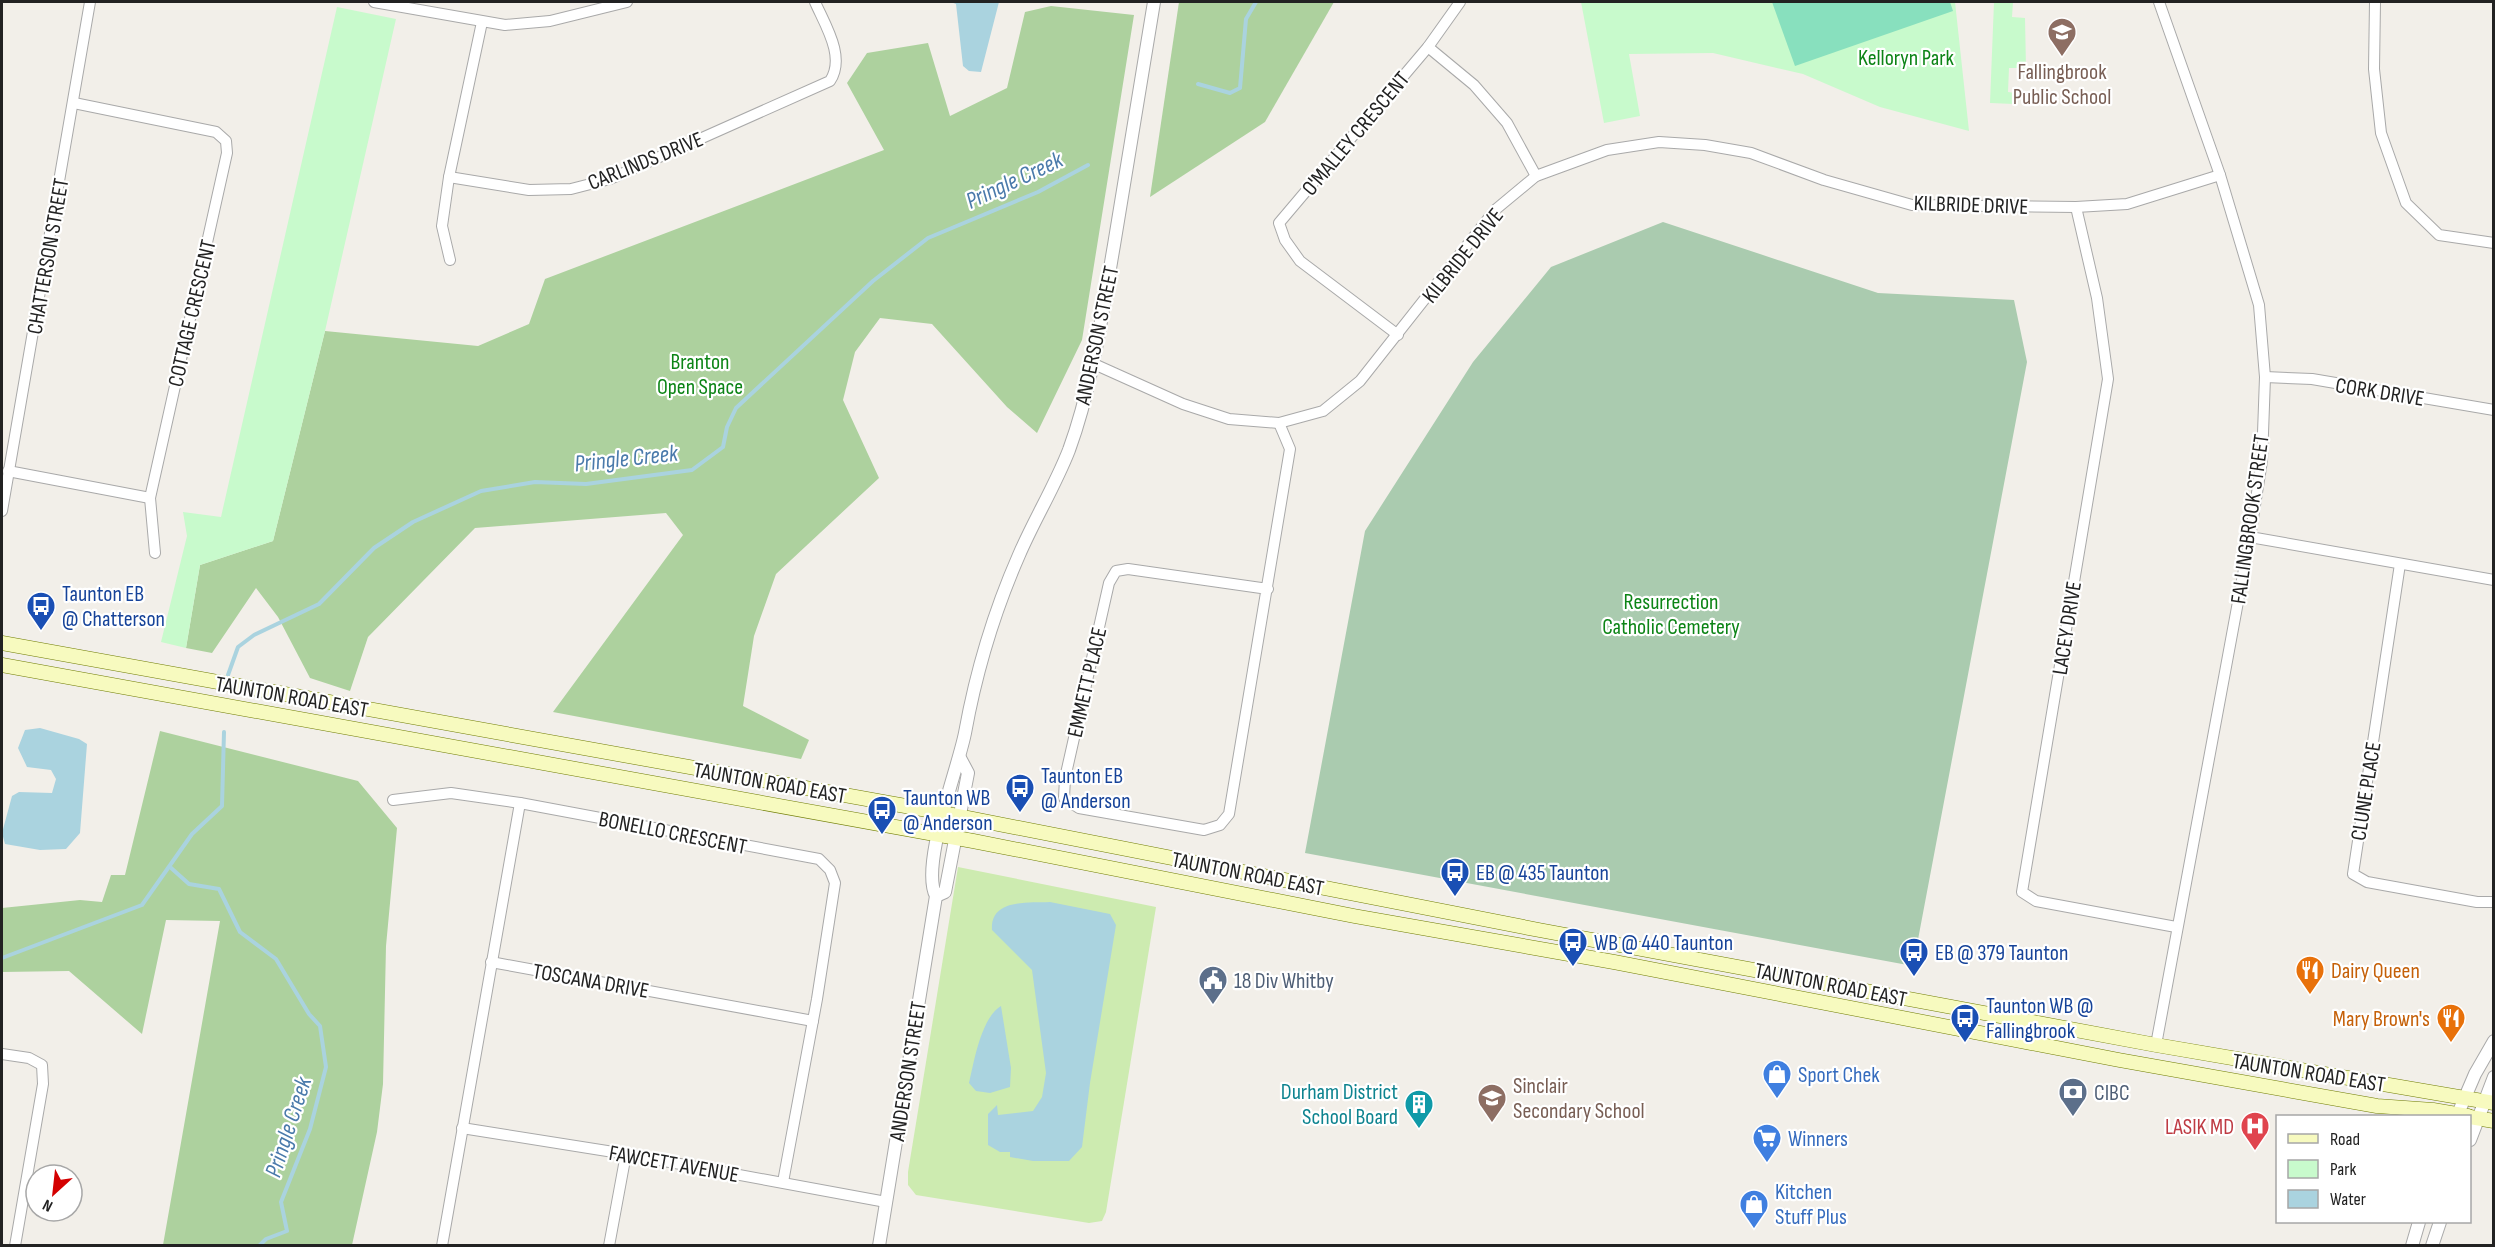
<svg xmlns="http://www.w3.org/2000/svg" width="2495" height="1247" viewBox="0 0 2495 1247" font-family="'Sofia Sans Condensed',sans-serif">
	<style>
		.grass { fill: #cdebb0 }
		.forest { fill: #add19e }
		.cemetery { fill: #aacbaf }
		.park { fill: #c8facc }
		.pitch { fill: #88e0be }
		.water { fill: #aad3df }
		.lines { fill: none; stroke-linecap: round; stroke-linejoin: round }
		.stream { stroke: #aad3df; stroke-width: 4 }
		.minor-casing { stroke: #a9a9a9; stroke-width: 12 }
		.tertiary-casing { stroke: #a9a9a9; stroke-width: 14 }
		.secondary-casing { stroke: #707d05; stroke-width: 15 }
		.minor { stroke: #fff; stroke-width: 10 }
		.tertiary { stroke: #fff; stroke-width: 12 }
		.secondary { stroke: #f7fabf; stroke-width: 14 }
		.labels { text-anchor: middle; stroke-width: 4.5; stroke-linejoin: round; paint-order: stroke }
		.park-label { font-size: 22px; fill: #0c8416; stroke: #fff }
		.education-label { font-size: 22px; fill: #785e54; stroke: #fff }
		.street-label { font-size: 22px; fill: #222; stroke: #fff }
		.transit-label { font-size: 22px; fill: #164399; stroke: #fff; text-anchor: start }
		.food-label { font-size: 22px; fill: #c56008; stroke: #fff; text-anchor: start }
		.service-label { font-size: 22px; fill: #4e5e75; stroke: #fff; text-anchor: start }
		.shop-label { font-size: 22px; fill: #366cbe; stroke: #fff; text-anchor: start }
		.culture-label { font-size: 22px; fill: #0d838f; stroke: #fff; text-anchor: end }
		.health-label { font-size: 22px; fill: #be3a42; stroke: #fff; text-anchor: end }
		.water-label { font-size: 24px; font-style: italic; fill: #4a7aab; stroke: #fff }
	</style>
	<rect width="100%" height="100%" fill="#f2efe9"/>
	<path class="grass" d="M 958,867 L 1156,907 L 1106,1212 L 1102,1221 L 1089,1223 L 916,1195 L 908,1185 L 908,1172 Z"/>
	<g class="forest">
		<path d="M 1179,2 L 1334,2 L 1265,122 L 1150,197 Z"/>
		<path d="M 1051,6 L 1134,15 L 1082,340 L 1037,433 L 1007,407 L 932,324 L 880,318 L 855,352 L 843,400 L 879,478 L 776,574 L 754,636 L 743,706 L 809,740 L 801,759 L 553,712 L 683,535 L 666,513 L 475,528 L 368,637 L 350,691 L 310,678 L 278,617 L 256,588 L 212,653 L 186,648 L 200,565 L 273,541 L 325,331 L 478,346 L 529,324 L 545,279 L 884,150 L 847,83 L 867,53 L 928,43 L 950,116 L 1007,88 L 1025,12 Z"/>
		<path d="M 160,731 L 358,781 L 397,828 L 386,946 L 383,1084 L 377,1132 L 352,1245 L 163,1245 L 220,921 L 166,920 L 142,1034 L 69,971 L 2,972 L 2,908 L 80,900 L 102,902 L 111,875 L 125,875 Z"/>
	</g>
	<path class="cemetery" d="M 1663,222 L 1878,293 L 2014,300 L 2027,362 L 1913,966 L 1305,853 L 1365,531 L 1473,362 L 1551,267 Z"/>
	<g class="park">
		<path d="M 1581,2 L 1955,2 L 1969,131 L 1880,107 L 1803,74 L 1713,53 L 1629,54 L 1640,116 L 1604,123 Z"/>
		<path d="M 1994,2 L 2013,2 L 2012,17 L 2025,18 L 2026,68 L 2009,68 L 2008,92 L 2015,93 L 2014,104 L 1990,103 Z"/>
		<path d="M 337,7 L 396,19 L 325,331 L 273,541 L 200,565 L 186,648 L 161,642 L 187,536 L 183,512 L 221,517 Z"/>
	</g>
	<path class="pitch" d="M 1772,2 L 1950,2 L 1953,11 L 1795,66 Z"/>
	<g class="water">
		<path d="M 951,2 L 999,2 L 981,72 L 969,71 L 963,66 L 956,4 Z"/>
		<path d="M 40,728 L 79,739 L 87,744 L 80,833 L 66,849 L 40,850 L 5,844 L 2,833 L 12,796 L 19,792 L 52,793 L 56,779 L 51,770 L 27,767 L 18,748 L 25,730 Z"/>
		<path d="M 1050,902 L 1110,914 L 1116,925 L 1090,1083 L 1082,1147 L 1069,1161 L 1033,1161 L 1010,1157 L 1010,1152 L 1000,1152 L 988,1145 L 988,1114 L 997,1105 L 998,1115 L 1033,1111 L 1042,1097 L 1046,1073 L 1032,970 L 992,930 C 990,899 1027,903 1050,902 Z"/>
		<path d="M 1001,1006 L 1011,1068 L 1010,1087 L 990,1093 L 976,1091 L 969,1083 C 974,1062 981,1018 1001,1006 Z"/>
	</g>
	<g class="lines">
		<g class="stream">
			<path d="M 1198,84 L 1230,93 L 1240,88 L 1246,19 L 1256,2"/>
			<path d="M 228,675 L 238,647 L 254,635 L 319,604 L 374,548 L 413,522 L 481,491 L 535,482 L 586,484 L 692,470 L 723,447 L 727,427 L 736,408 L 873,281 L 928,238 L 1038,192 L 1088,165"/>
			<path d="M 170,867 L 189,884 L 219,889 L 240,932 L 276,959 L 309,1014 L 320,1026 L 326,1067 L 310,1129 L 281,1202 L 287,1231 L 266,1239 L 259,1246"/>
			<path d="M 2,958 L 142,905 L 192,834 L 222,806 L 224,732"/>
		</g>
		<g class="minor-casing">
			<g id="minor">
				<path d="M 374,2 L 505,25 L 550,21 L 627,2"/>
				<path d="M 2375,2 L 2374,69 L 2381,133 L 2406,203 L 2439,235 L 2494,243"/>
				<path d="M 1428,47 L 1474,85 L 1507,123 L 1536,176"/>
				<path d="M 74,103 L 216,132 L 226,141 L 227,153 L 150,498 L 155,553"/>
				<path d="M 449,177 L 529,190 L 571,189 L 610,179 L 830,81 C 846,57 825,25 815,2"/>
				<path d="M 2076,207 L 2097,298 L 2108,379 L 2022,892 L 2036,901 L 2176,927"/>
				<path d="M 450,260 L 442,226 L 449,177 L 482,22"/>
				<path d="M 1398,335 L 1300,261 L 1285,240 L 1279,223 L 1428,47 L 1460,2"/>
				<path d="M 1094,364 L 1183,404 L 1229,419 L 1279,423 L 1323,411 L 1360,381 L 1495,210 L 1536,176 L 1607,150 L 1659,142 L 1705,145 L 1751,153 L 1824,180 L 1912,205 L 2076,207 L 2127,204 L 2220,175"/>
				<path d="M 2265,377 L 2312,379 L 2494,410"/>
				<path d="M 8,471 L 150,498"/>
				<path d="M 2,511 L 90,2"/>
				<path d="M 2250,537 L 2494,580"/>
				<path d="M 2400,564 L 2353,874 L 2367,882 L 2477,902 L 2494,902"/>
				<path d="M 1268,589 L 1128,569 L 1116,571 L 1109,583 L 1065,778 L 1064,798 L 1079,808 L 1204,830 L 1220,825 L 1229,814 L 1290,449 L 1279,423"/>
				<path d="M 393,800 L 451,793 L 520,803 L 819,859 L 830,870 L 835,883 L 817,999 L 783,1182"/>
				<path d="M 491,962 L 813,1021"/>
				<path d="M 2156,1045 L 2250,537 L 2262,461 L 2265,377 L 2259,305 L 2220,175 L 2159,2"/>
				<path d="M 2,1054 L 29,1058 L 42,1065 L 43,1084 L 15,1246"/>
				<path d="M 462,1128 L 626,1154 L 886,1202"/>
				<path d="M 442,1246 L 520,803"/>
				<path d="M 609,1246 L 626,1154"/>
			</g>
		</g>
		<g class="tertiary-casing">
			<g id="tertiary">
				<path d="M 936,896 L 945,892 L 968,773 L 960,758"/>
				<path d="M 2457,1116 L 2475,1074 L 2494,1041"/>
				<path d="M 2470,1140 L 2494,1077"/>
				<path d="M 879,1246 L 936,896 C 920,866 958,769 965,733 C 976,672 994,612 1019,555 C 1034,520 1055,486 1069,450 C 1093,384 1102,314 1114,245 C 1127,164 1141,83 1154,2"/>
				<path d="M 2412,1246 L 2419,1222"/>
				<path d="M 2432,1246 L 2440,1222"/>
			</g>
		</g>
		<g class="secondary-casing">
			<g id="secondary">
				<path d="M 2,643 L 922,809 L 1539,930 L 2156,1045 L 2494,1103"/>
				<path d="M 2,665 L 973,841 L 1354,916 L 1614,962 L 2119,1060 L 2377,1106 L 2433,1110 L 2468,1116"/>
				<path d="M 2470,1117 L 2494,1121"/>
			</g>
		</g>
		<use href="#minor" class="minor"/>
		<use href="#tertiary" class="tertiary"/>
		<use href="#secondary" class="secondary"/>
	</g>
	<defs>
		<g id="school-pin" transform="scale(1.5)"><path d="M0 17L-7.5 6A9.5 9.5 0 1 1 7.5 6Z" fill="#8d6e63" stroke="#fff"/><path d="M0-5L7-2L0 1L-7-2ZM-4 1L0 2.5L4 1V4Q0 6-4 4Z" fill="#fff"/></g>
		<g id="bus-pin" transform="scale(1.5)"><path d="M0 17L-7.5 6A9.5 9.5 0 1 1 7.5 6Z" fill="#1a4fb4" stroke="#fff"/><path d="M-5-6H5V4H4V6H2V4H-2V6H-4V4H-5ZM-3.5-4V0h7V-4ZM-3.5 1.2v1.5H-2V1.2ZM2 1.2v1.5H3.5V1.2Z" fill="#fff"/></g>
		<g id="restaurant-pin" transform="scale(1.5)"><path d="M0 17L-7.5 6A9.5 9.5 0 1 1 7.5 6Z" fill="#e8710a" stroke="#fff"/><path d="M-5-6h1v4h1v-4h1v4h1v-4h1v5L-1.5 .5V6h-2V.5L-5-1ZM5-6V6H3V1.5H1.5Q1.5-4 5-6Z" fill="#fff"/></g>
		<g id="civic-pin" transform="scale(1.5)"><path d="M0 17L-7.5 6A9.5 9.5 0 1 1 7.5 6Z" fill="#5c6f8a" stroke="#fff"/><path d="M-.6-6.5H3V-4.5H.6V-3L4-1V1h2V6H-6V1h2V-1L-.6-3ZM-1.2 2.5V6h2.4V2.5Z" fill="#fff"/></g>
		<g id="shop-pin" transform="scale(1.5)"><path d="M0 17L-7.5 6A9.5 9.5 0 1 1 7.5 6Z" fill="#3f7fe0" stroke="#fff"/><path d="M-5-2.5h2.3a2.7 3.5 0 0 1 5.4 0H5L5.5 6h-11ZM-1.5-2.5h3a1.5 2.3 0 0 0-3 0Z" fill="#fff"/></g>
		<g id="bank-pin" transform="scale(1.5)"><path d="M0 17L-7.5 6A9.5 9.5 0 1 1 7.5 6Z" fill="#5c6f8a" stroke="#fff"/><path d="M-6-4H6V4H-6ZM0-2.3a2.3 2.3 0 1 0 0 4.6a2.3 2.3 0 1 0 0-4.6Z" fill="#fff"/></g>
		<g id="building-pin" transform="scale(1.5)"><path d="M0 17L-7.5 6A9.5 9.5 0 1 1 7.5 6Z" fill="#0f9aa8" stroke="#fff"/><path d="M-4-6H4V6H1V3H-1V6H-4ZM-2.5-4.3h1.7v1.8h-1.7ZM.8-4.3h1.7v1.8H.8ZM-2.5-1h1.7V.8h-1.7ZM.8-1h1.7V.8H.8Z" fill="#fff"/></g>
		<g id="hospital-pin" transform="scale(1.5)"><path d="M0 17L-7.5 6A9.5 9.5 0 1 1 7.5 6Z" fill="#e0444e" stroke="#fff"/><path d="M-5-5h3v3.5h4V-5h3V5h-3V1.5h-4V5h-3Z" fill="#fff"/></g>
		<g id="supermarket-pin" transform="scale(1.5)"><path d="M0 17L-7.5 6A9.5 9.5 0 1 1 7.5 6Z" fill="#3f7fe0" stroke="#fff"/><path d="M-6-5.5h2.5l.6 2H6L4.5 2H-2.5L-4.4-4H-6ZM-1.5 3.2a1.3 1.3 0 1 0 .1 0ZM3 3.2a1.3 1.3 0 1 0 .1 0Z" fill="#fff"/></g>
	</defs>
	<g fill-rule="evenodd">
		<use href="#school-pin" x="2062" y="32"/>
		<use href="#bus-pin" x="41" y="606"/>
		<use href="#bus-pin" x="1020" y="788"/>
		<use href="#bus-pin" x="882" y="810"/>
		<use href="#bus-pin" x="1455" y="872"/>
		<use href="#bus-pin" x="1573" y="942"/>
		<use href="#bus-pin" x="1914" y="952"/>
		<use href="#restaurant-pin" x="2310" y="970"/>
		<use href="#civic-pin" x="1213" y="980"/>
		<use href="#bus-pin" x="1965" y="1018"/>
		<use href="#restaurant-pin" x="2451" y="1018"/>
		<use href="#shop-pin" x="1777" y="1074"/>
		<use href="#bank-pin" x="2073" y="1092"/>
		<use href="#school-pin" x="1492" y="1098"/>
		<use href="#building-pin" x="1419" y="1104"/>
		<use href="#hospital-pin" x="2255" y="1126"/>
		<use href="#supermarket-pin" x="1767" y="1138"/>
		<use href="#shop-pin" x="1754" y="1204"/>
	</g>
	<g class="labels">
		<g class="park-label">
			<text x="1906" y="65">Kelloryn Park</text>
			<text x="700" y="369">Branton<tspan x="700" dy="25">Open Space</tspan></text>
			<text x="1671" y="609">Resurrection<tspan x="1671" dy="25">Catholic Cemetery</tspan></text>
		</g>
		<g class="education-label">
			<text x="2062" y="79">Fallingbrook<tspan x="2062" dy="25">Public School</tspan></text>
			<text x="1513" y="1093" text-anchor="start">Sinclair<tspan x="1513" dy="25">Secondary School</tspan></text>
		</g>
		<g class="street-label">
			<text transform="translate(1355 133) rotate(-50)" y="8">O'MALLEY CRESCENT</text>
			<text transform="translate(645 160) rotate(-22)" y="8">CARLINDS DRIVE</text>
			<text transform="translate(1971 204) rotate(2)" y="8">KILBRIDE DRIVE</text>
			<text transform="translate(1462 255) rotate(-51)" y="8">KILBRIDE DRIVE</text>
			<text transform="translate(47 256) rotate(-80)" y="8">CHATTERSON STREET</text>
			<text transform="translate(191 313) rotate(-77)" y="8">COTTAGE CRESCENT</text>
			<text transform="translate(1096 335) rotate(-78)" y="8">ANDERSON STREET</text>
			<text transform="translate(2380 391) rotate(9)" y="8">CORK DRIVE</text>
			<text transform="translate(2249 519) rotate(-82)" y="8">FALLINGBROOK STREET</text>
			<text transform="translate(2066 628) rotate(-81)" y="8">LACEY DRIVE</text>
			<text transform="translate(1086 682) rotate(-77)" y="8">EMMETT PLACE</text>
			<text transform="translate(292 696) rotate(10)" y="8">TAUNTON ROAD EAST</text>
			<text transform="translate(770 782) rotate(10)" y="8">TAUNTON ROAD EAST</text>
			<text transform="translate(2365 791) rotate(-81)" y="8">CLUNE PLACE</text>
			<text transform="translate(673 832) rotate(11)" y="8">BONELLO CRESCENT</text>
			<text transform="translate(1248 873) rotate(11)" y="8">TAUNTON ROAD EAST</text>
			<text transform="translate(591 980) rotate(10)" y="8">TOSCANA DRIVE</text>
			<text transform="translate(1831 984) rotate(11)" y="8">TAUNTON ROAD EAST</text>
			<text transform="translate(907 1071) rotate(-81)" y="8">ANDERSON STREET</text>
			<text transform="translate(2309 1072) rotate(9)" y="8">TAUNTON ROAD EAST</text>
			<text transform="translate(674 1163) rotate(10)" y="8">FAWCETT AVENUE</text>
		</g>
		<g class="transit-label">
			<text x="62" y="601">Taunton EB<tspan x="62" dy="25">@ Chatterson</tspan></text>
			<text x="1041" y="783">Taunton EB<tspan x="1041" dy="25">@ Anderson</tspan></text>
			<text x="903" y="805">Taunton WB<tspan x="903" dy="25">@ Anderson</tspan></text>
			<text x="1476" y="880">EB @ 435 Taunton</text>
			<text x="1594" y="950">WB @ 440 Taunton</text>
			<text x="1935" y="960">EB @ 379 Taunton</text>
			<text x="1986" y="1013">Taunton WB @<tspan x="1986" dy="25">Fallingbrook</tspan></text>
		</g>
		<g class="food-label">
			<text x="2331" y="978">Dairy Queen</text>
			<text x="2430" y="1026" text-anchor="end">Mary Brown's</text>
		</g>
		<g class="service-label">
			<text x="1234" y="988">18 Div Whitby</text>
			<text x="2094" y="1100">CIBC</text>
		</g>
		<g class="shop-label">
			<text x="1798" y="1082">Sport Chek</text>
			<text x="1788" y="1146">Winners</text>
			<text x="1775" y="1199">Kitchen<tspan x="1775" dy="25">Stuff Plus</tspan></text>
		</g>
		<g class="culture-label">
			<text x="1398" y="1099">Durham District<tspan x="1398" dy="25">School Board</tspan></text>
		</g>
		<g class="health-label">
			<text x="2234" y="1134">LASIK MD</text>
		</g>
		<g class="water-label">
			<text transform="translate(1014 180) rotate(-25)" y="8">Pringle Creek</text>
			<text transform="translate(626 458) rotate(-6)" y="8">Pringle Creek</text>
			<text transform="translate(288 1127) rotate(-72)" y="8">Pringle Creek</text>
		</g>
	</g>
	<rect width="2495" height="1247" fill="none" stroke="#222222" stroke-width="6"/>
	<rect x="2276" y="1115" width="195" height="108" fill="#ffffff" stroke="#a7a7a7" stroke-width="1.5"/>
	<rect x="2288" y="1134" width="30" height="9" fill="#f7fabf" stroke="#a7a7a7" stroke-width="1.5"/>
	<text x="2330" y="1145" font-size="18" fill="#222222">Road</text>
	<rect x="2288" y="1160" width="30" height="18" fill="#c8facc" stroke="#a7a7a7" stroke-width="1.5"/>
	<text x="2330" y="1175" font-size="18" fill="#222222">Park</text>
	<rect x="2288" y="1190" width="30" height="18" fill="#aad3df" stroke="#a7a7a7" stroke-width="1.5"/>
	<text x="2330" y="1205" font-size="18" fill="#222222">Water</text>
	<g transform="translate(54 1193) rotate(207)"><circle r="28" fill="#ffffff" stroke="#a7a7a7" stroke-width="1.5"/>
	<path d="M0-4.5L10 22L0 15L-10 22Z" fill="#d40000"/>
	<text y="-9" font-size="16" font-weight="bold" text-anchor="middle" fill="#222222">N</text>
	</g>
</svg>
